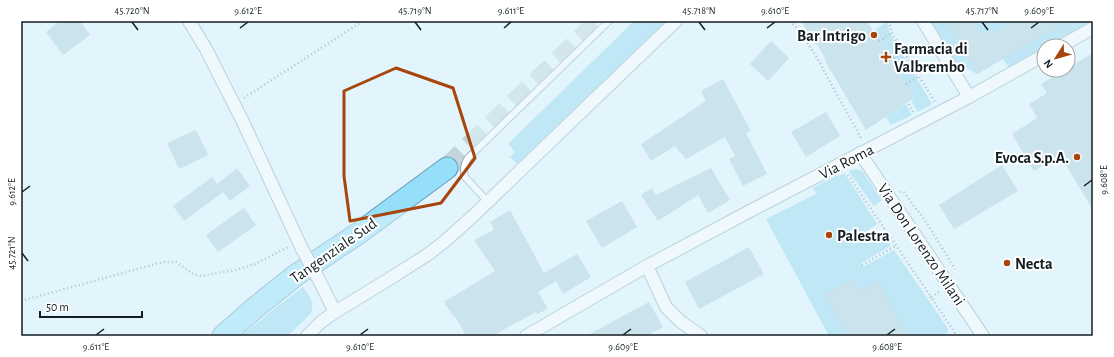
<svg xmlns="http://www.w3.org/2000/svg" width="1114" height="357" viewBox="0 0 1114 357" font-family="'Alegreya Sans',sans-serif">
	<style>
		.green { fill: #96d7f0 }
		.building { fill: #b0ceda }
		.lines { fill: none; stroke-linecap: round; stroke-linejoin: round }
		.highway-tunnel { stroke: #c3d4db; stroke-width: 21; stroke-dasharray: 21 10; stroke-linecap: butt }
		.lane-casing { stroke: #8ca9b4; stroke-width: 8 }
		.street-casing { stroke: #8ca9b4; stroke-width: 14 }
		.highway-casing { stroke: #689baf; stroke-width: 23 }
		.path { stroke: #76848a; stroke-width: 2.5; stroke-dasharray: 1 3; stroke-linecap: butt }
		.lane { stroke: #fff; stroke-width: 6 }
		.street { stroke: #fff; stroke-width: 12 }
		.highway { stroke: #95dffb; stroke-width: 21 }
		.street-bridge-casing { stroke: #8ca9b4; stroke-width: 14; stroke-linecap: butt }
		.street-bridge { stroke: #fff; stroke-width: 12 }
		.marked { fill: none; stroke: #a8450c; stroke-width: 3; stroke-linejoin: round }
		.ticks { fill: none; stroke: #131e22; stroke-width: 1.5 }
		.poi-dot { fill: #a8450c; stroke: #fff; stroke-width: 1.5 }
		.labels { text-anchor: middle; stroke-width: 4; stroke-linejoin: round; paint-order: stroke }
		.poi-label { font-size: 16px; font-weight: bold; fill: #131e22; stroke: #fff; text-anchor: start }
		.street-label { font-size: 16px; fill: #131e22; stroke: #fff }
		.neatline { fill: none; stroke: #131e22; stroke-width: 1.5 }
		.ticks-label { font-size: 10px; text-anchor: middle; fill: #131e22 }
	</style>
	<rect width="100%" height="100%" fill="#e2f4fc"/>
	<g class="green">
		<path d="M 634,21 L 666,21 L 517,164 L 510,157 L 515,152 L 508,144 Z"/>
		<path d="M 930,21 L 1092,21 L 1048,46 L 1044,46 L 1044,48 L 1009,68 L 1003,59 L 977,74 L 954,61 Z"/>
		<path d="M 887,22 L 890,33 L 932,104 L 918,112 L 911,100 L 914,98 L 873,31 Z"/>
		<path d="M 906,104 L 912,115 L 891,125 L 886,117 Z"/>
		<path d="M 858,169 L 863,172 L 882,200 L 874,206 L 849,172 L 852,170 Z"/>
		<path d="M 845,174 L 877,224 L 868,230 L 873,240 L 884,234 L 891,246 L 861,263 L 863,267 L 894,250 L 949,330 L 944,336 L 829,336 L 766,219 L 816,194 L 813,188 L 835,176 Z"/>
		<path d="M 303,287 C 309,296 315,302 311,313 L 288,336 L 241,336 L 279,305 Z"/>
	</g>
	<g class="building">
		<path d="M 60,21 L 80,21 L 90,35 L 63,55 L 46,32 Z"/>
		<path d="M 801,21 L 867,21 L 914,98 L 866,130 L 825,61 L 826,60 L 817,44 L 816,45 Z"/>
		<path d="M 946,21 L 974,21 L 982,35 L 992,29 L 995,33 L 1015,21 L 1068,21 L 977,74 L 961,47 L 962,46 Z"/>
		<path d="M 771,41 L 789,58 L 768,81 L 750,64 Z"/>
		<path d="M 1093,53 L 1093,210 L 1060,155 L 1034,171 L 1012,134 L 1037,118 L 1029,104 L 1047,93 L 1041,84 L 1064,70 L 1068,70 L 1068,68 Z"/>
		<path d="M 723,79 L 751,131 L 746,133 L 767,174 L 743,186 L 729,159 L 735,156 L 725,137 L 686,159 L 675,146 L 651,161 L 641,144 L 706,101 L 701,91 Z"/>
		<path d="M 826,112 L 840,136 L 806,157 L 791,132 Z"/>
		<path d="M 196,130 L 208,155 L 179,169 L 167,143 Z"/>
		<path d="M 1002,165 L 1018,191 L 954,229 L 939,205 Z"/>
		<path d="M 237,168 L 250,186 L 230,201 L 223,192 L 184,221 L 173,206 L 212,177 L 217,184 Z"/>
		<path d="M 711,168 L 730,200 L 708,213 L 698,195 L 658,221 L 641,195 L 652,188 L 656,195 Z"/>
		<path d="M 622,201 L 637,227 L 602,248 L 586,221 Z"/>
		<path d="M 244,208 L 256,225 L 218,252 L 206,235 Z"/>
		<path d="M 510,210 L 544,273 L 577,254 L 591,277 L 563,294 L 556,281 L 538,292 L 548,309 L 537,314 L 536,312 L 492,336 L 466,336 L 455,316 L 454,317 L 444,302 L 495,271 L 474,240 L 494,230 L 490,222 Z"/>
		<path d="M 749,247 L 764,274 L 699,309 L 685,282 Z"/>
		<path d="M 853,279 L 859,291 L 878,281 L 908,336 L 858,336 L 856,332 L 848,336 L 826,294 Z"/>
		<path d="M 649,302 L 663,327 L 646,336 L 586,336 Z"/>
	</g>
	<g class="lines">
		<path class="highway-tunnel" d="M 447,168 L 600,21"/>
		<g class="lane-casing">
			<path id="lane" d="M 488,202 L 465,177 C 463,170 464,164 468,158 L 609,21"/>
		</g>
		<g class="street-casing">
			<g id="street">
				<path d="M 189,21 L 206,49 L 243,122 L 302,249"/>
				<path d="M 923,21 L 969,97"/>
				<path d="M 1061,46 L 1093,28"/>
				<path d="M 860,153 L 983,336"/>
				<path d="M 647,266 L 666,307 L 681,322 L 701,336"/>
				<path d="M 318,278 L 335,312"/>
				<path d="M 307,336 L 321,322 L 335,312 L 386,281 L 427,255 L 444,242 L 473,216 L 676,21"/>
				<path d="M 526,336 L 647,266 L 750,211 L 969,97 L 1044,55"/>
			</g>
		</g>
		<g class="highway-casing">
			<path id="highway" d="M 223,336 L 256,307 L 296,275 L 359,233 L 447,168"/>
		</g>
		<g class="path">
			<path d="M 790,21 L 799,30 L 816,56 L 862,140"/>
			<path d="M 889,21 L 892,33 L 935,102"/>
			<path d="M 879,41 L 892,33"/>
			<path d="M 890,60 L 904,52"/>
			<path d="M 906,84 L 919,76"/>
			<path d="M 244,98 L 363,21"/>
			<path d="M 909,104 L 914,113"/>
			<path d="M 848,175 L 931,297 L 928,299"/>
			<path d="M 900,192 L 904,192 L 926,222 L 955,269"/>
			<path d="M 862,265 L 896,246"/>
			<path d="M 939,292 L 931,297 L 957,336"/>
			<path d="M 21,301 L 163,262 L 176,262 L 193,274 L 202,276 L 235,270 L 255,264 L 288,247"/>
		</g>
		<use href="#lane" class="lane"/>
		<use href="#street" class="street"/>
		<use href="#highway" class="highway"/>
		<g class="street-bridge-casing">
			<path id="street-bridge" d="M 302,249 L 318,278"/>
		</g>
		<use href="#street-bridge" class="street-bridge"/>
	</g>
	<path d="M0 0H1114V357H0ZM 396,68 L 453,88 L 475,158 L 441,203 L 350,221 L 344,176 L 344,91 Z" fill="#e2f4fc" fill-opacity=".55" fill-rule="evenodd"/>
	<path class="marked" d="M 396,68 L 453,88 L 475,158 L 441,203 L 350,221 L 344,176 L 344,91 Z"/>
	<path class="ticks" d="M 132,22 L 138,30M 415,22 L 421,30M 699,22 L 705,30M 982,22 L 988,30M 240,28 L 248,22M 504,28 L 511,22M 767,28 L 775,22M 1031,28 L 1039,22M 1084,186 L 1092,180M 22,192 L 30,186M 22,253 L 28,261M 96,335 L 104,329M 360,335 L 368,329M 623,335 L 631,329M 887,335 L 895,329"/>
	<g class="poi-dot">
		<circle cx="874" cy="35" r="4"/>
		<path d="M884 51h4v4h4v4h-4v4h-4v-4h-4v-4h4z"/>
		<circle cx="1077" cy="157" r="4"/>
		<circle cx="829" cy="235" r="4"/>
		<circle cx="1007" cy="263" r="4"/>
	</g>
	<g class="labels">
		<g class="poi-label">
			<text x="866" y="41" text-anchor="end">Bar Intrigo</text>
			<text x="894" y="54">Farmacia di<tspan x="894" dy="18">Valbrembo</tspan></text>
			<text x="1069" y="163" text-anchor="end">Evoca S.p.A.</text>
			<text x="837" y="241">Palestra</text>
			<text x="1015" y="269">Necta</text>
		</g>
		<g class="street-label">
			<text transform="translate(846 161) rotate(-27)" y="6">Via Roma</text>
			<text transform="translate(922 244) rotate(56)" y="6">Via Don Lorenzo Milani</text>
			<text transform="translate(333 250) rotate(-35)" y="6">Tangenziale Sud</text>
		</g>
	</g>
	<rect width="1114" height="357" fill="none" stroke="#ffffff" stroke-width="44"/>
	<g transform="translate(1056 58) rotate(233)"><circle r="19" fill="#ffffff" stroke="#a1a5a7"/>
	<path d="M0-3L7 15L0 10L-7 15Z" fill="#a8450c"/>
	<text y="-6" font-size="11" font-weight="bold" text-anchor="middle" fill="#131e22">N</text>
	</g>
	<path d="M40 311v6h102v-6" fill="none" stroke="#131e22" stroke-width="2"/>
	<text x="46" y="311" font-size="12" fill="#131e22" stroke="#ffffff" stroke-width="3" paint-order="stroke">50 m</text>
	<rect x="22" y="22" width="1070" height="313" class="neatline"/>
	<g class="ticks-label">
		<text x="132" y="14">45.720°N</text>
		<text x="248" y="14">9.612°E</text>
		<text x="415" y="14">45.719°N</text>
		<text x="511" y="14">9.611°E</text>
		<text x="699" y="14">45.718°N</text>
		<text x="775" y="14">9.610°E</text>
		<text x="982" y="14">45.717°N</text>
		<text x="1039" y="14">9.609°E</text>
		<text transform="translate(1103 180) rotate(-90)" y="4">9.608°E</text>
		<text transform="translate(11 192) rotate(-90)" y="4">9.612°E</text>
		<text transform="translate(11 253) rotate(-90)" y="4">45.721°N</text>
		<text x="96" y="350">9.611°E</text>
		<text x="360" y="350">9.610°E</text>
		<text x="623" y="350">9.609°E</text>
		<text x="887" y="350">9.608°E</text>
	</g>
</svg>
